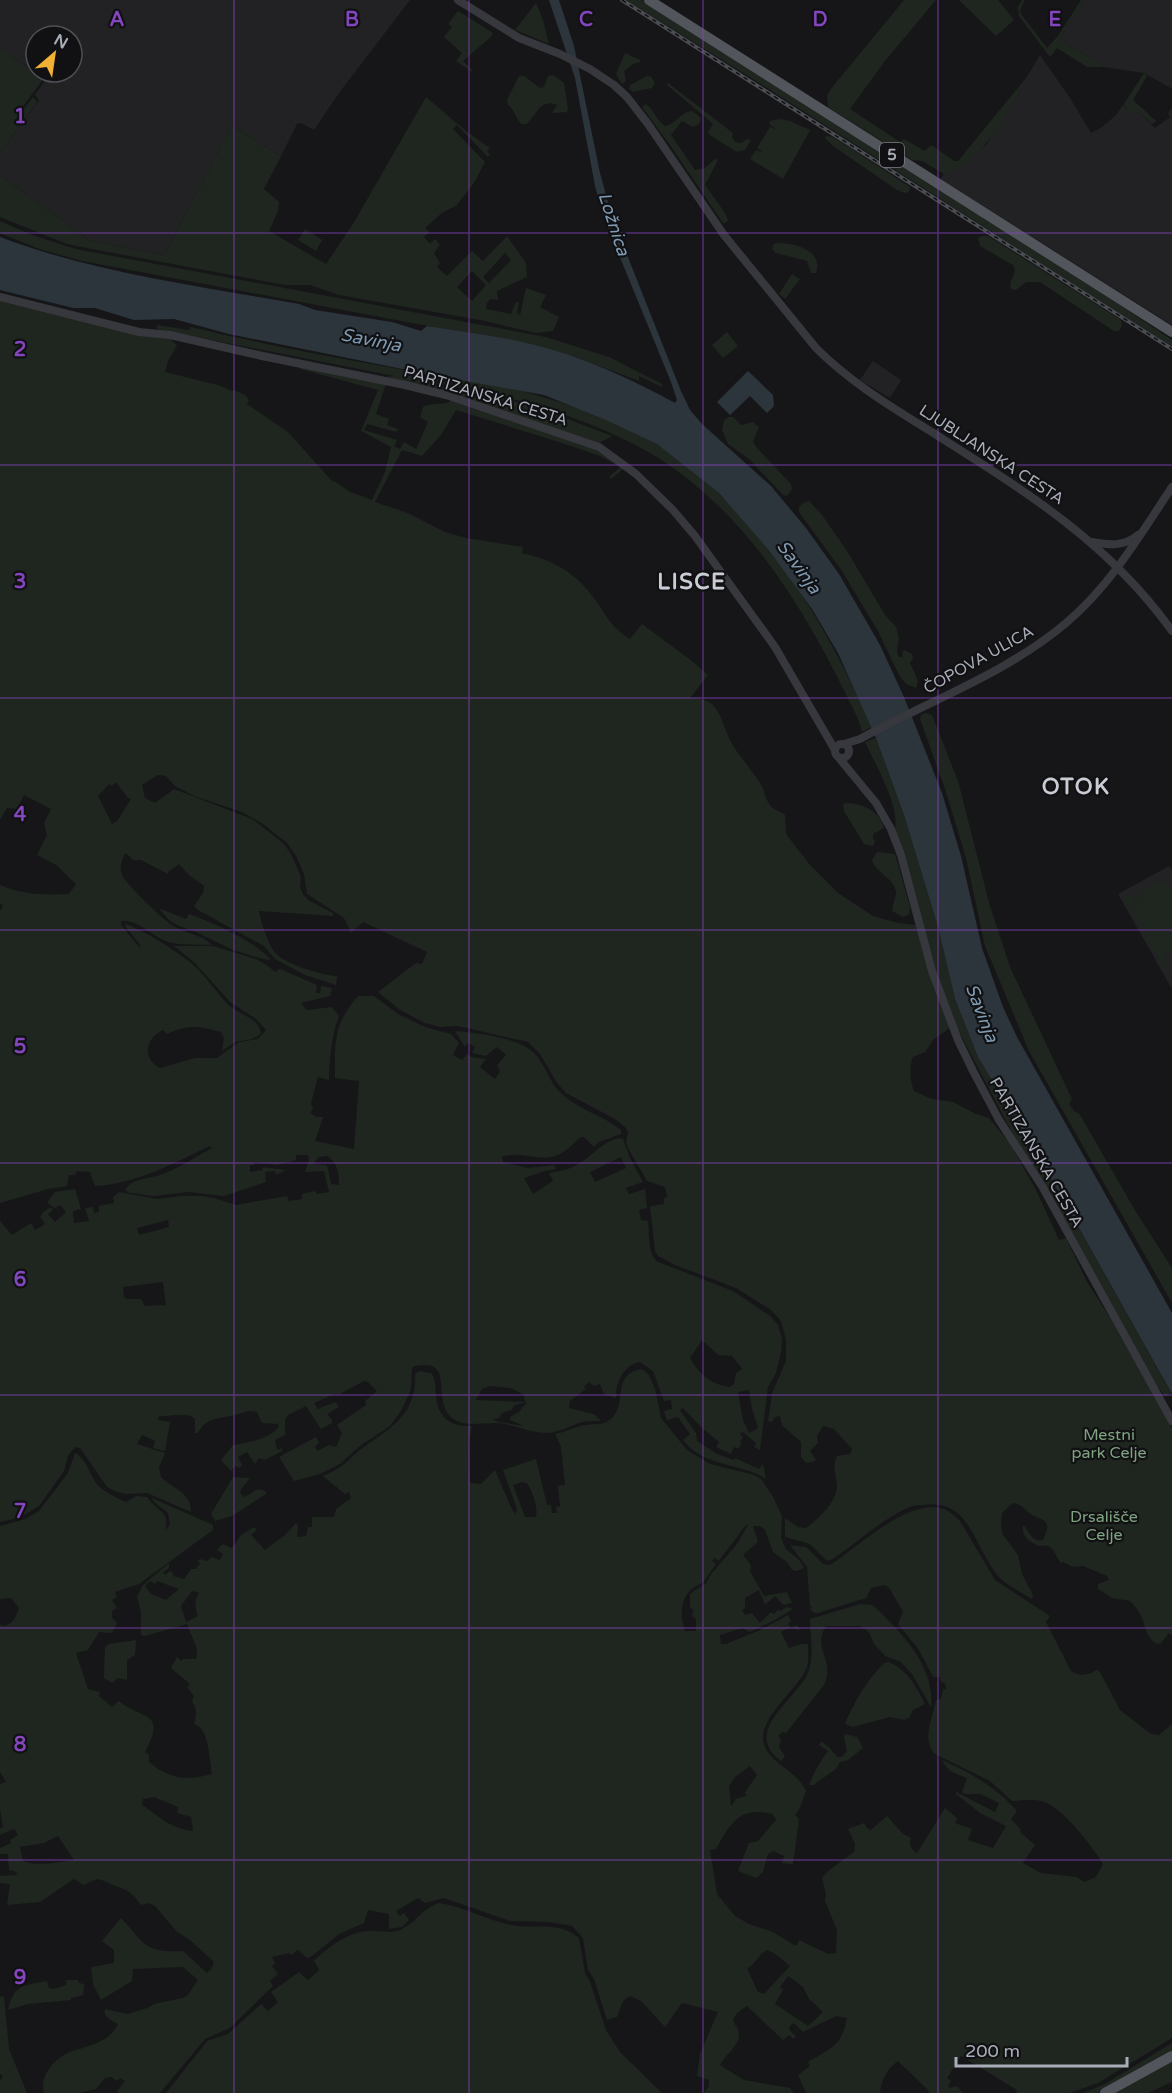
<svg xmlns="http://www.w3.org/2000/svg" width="1172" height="2093" viewBox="0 0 1172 2093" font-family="'Varela Round',sans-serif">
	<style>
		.built { fill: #222225; fill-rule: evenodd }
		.green { fill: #1e261f; fill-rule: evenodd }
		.water { fill: #2c353c }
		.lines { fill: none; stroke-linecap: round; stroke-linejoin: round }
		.tertiary { stroke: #37383d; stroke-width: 8 }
		.primary { stroke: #53555c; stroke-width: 10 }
		.rail-casing { stroke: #4a4c52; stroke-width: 4 }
		.rail { stroke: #111113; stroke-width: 1.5; stroke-dasharray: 4.5; stroke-linecap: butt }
		.grid { fill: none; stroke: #8446be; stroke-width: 1.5; stroke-opacity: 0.55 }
		.labels { text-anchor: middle; stroke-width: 4.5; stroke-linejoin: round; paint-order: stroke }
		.shield { fill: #111113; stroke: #7b7e86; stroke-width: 1.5 }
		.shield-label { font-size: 15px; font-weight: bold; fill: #a8adb8 }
		.street-label { font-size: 16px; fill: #a8adb8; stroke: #111113 }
		.park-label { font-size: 16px; fill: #7fa381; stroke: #111113 }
		.water-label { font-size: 18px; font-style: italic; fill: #7f9bb3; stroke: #111113 }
		.district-label { font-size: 22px; font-weight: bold; letter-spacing: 1.5px; fill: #c9ccd4; stroke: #111113 }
		.grid-label { font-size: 20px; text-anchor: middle; font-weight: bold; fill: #8446be; stroke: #111113; stroke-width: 4.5; stroke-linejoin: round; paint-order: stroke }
	</style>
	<rect width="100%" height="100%" fill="#161618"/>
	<g class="built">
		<path d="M 0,0 L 410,0 L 339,93 L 314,130 L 301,123 L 297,124 L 281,156 L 232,126 L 164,255 L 90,241 L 0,175 L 0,153 L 39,100 L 35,95 L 46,79 L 0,49 ZM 36,36 L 72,36 L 72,72 L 36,72 Z"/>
		<path d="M 1084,0 L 1172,0 L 1172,89 L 1144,73 L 1104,67 L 1059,39 Z"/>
		<path d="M 1040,55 L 1070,98 L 1091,133 L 1102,127 L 1116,115 L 1124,104 L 1126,109 L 1142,115 L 1155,128 L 1170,117 L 1168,114 L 1172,107 L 1172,325 L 940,179 L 944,174 L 964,162 L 986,145 Z"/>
		<path d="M 873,361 L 901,380 L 890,398 L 860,380 Z"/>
		<path d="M 1169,866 L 1172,870 L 1172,989 L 1118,894 Z"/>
	</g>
	<g class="green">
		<path d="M 626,0 L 642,0 L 1120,305 L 1172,340 L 1172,347 L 753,79 Z"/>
		<path d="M 904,0 L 936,0 L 885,61 L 850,109 L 900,142 L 904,139 L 925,151 L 930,146 L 933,146 L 954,161 L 958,161 L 1031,72 C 1006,109 990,158 944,174 L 922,161 L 912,160 L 828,107 L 827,95 L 834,85 Z"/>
		<path d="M 959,0 L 998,0 L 1014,20 L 996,36 Z"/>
		<path d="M 1022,0 L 1025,0 L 1020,10 L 1021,14 L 1047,48 L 1058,36 L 1081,0 L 1084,0 L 1059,39 L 1104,67 L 1087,67 L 1057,48 L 1050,57 L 1019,16 L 1018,7 Z"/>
		<path d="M 536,3 L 543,20 L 549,44 L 515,30 Z"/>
		<path d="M 458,11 L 493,33 L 491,37 L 463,61 L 472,70 L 472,72 L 456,61 L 462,53 L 444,37 L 452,27 L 448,24 Z"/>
		<path d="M 0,49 L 44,78 L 18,113 L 20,114 L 33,97 L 37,102 L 0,153 Z"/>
		<path d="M 625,53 L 640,60 L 640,62 L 633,64 L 624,71 L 626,81 L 622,84 L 616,74 Z"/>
		<path d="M 1144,73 L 1147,76 L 1133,100 L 1156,121 L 1152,124 C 1148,120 1144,116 1140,114 C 1131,111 1128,113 1124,104 Z"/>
		<path d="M 553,75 L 564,83 L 568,108 L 567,112 L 553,113 L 553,111 L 557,105 C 541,98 537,114 527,124 L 522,124 C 515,119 516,111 508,105 L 507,100 L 519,76 L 524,76 L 540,88 L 544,87 L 548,76 Z"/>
		<path d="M 647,76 L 651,77 L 655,83 L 652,88 L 633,92 L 629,89 L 630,85 Z"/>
		<path d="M 668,83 L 733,133 L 732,137 L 735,142 L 741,143 L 747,139 L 751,140 L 745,150 L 737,152 L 711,136 L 708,132 L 713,124 L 667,85 Z"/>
		<path d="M 426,97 L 466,131 L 490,148 L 487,152 L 490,154 L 488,157 L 457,125 L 453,129 L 485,162 L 474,183 L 456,206 L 443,212 L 425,228 L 429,232 L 424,237 L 430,244 L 435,239 L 440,245 L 434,253 L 440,263 L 437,267 L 447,276 L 472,251 L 483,261 L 507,236 L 526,263 L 527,277 L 497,291 L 498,300 L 490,299 L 487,303 L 486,309 L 511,314 L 516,302 L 519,302 L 517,313 L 520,315 L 526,288 L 546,295 L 540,307 L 559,317 L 553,331 L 536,333 L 485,321 L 339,295 L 310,285 L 285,285 L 97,250 L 67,244 L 0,217 L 0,175 L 90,241 L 164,255 L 232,126 L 281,156 L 264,189 L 279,202 L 278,211 L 269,231 L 326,264 L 353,224 ZM 505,253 L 511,260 L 489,283 L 483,277 ZM 472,271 L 486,285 L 472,301 L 457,287 Z"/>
		<path d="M 646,104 C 654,110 657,121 665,126 C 677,124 680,112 692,111 L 701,118 L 699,124 L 693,127 L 682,121 L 671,135 L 695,170 L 705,168 L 715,159 L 718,160 L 705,185 L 725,213 L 728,220 L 726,223 L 723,223 L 670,145 L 642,107 Z"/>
		<path d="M 779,119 L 790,121 L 810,130 L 783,179 L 750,159 L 756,150 L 763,153 L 757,148 L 770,127 L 777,130 L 769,124 L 770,121 Z"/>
		<path d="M 826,136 L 833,137 L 910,187 L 909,192 L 904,193 L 897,190 L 833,146 L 825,138 Z"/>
		<path d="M 0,221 L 32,235 L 76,249 L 546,337 L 609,357 L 662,384 L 662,387 L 639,376 L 639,381 L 573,356 L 573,358 L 465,333 L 82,261 L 39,249 L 0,233 Z"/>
		<path d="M 305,229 L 322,240 L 316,251 L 298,240 Z"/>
		<path d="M 981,236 L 988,236 L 1121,320 L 1122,326 L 1119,331 L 1114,331 L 1040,282 L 1026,282 L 1016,290 L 1011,289 C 1007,280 1019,274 1013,265 L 980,246 L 978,238 Z"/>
		<path d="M 776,243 C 793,242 824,250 816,273 L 811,273 L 807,261 L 776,253 L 772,249 L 773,245 Z"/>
		<path d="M 792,274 L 800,279 L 785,299 L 779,294 Z"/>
		<path d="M 0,300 L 169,338 L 177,345 L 168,361 L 165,372 L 218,385 L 232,391 L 234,390 L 245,395 L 249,400 L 247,404 L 288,432 L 332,481 L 336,482 L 350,492 L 372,500 L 385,472 L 391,447 L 361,431 L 378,390 L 300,369 L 301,367 L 386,384 L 376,414 L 389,419 L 387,425 L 398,429 L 396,432 L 367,424 L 364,430 L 394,439 L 397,440 L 394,446 L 400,449 L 404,442 L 416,449 L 428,422 L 420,417 L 423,407 C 431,402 444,406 451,401 L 596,450 L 623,469 L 611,479 L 609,477 L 620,467 L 600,456 L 562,443 L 456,410 L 441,435 L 422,456 L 402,450 L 375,502 L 408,513 L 445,532 L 466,538 L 523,547 L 522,553 C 551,559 576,573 593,597 C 608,616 608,625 630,639 L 642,624 L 692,661 L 708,675 L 690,698 C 698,698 705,699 712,704 C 722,713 724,730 731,742 C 740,758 754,772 763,788 C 765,794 766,800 770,805 C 773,810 780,811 785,815 L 786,834 L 810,865 L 838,893 L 873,916 L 898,923 L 916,925 L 950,1028 L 934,1039 L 925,1052 L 913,1057 C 909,1067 910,1081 914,1091 L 932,1099 L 953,1102 L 976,1114 L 989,1118 L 1011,1145 L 1036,1190 L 1059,1240 L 1066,1238 L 1087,1282 L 1109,1316 L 1172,1428 L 1172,1636 L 1169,1633 L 1161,1643 L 1157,1644 C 1146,1638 1146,1628 1142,1618 C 1139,1611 1135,1606 1130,1601 L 1112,1598 L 1098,1589 L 1098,1584 L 1109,1580 L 1107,1576 L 1083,1566 L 1073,1567 L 1063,1562 L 1061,1563 C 1054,1554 1054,1543 1039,1546 C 1030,1542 1021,1537 1023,1525 C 1030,1531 1031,1543 1043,1540 C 1055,1517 1039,1521 1029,1513 C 1023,1508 1021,1504 1013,1503 L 1002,1513 L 1001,1525 L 1003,1535 L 1018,1555 L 1022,1574 L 1033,1595 L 1032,1599 C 1020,1591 1003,1584 995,1572 C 974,1544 968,1498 924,1505 C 920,1505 914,1505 910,1507 C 886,1516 855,1544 833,1559 L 827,1561 L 810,1544 L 785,1537 L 785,1518 L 798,1527 L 806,1528 C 818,1519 838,1501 837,1485 C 836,1474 832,1468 837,1456 L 850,1454 L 852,1449 L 834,1429 L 823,1426 L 817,1436 L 818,1443 L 810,1451 L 816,1460 L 812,1462 L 806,1463 L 801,1457 L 801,1442 L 782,1425 L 780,1416 L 775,1417 L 772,1422 L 768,1421 L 772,1393 L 786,1361 L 786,1340 L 781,1321 L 771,1310 L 736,1288 L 675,1265 L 658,1256 L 655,1251 L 650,1206 L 664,1204 L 664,1198 L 667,1197 L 665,1187 L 647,1181 L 628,1148 L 626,1142 L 628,1132 L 626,1128 L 615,1119 L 566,1093 L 557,1083 L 540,1054 L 528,1042 L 458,1026 L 440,1027 L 425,1023 L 400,1010 L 378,992 L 416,963 L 422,964 L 427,952 L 363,922 L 351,933 L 344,918 L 307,894 L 304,874 L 296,856 L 287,843 L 263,824 L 242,812 L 194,796 L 175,786 L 166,776 L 158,775 L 142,785 L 145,798 L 155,803 L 174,789 L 252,819 L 273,835 L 285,845 L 292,856 L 301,877 L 300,887 L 303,894 L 308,900 L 333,913 L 333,916 L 259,911 C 262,924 266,938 273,950 C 282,964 321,975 337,976 L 336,985 L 305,975 L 275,959 L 264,946 L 198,910 L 194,906 L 203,893 L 204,886 L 189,875 L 179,864 L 168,872 L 168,874 L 141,860 L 133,860 L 126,853 C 122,858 119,867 122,875 C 124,882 166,923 175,927 C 187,934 203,935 212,945 C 199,944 182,946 169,942 C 153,938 139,919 121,921 L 121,925 L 139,947 L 141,946 L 125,926 L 126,924 C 148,933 167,945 186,959 C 204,971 215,993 231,1007 C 241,1015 260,1019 261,1034 L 252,1039 L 235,1042 L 222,1051 L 224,1038 L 221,1032 C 198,1026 189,1024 167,1034 L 163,1030 C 145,1038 142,1059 160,1068 L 195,1058 L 217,1058 L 239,1042 L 258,1039 L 266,1030 L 256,1019 L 230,1002 L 195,963 L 174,946 L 213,946 L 256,959 L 268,966 L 275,972 L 280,969 L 317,985 L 316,993 L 320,993 L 321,986 L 332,988 L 330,996 L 301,1003 L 307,1010 L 332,1007 L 339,1016 C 331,1037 330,1057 329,1080 L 318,1077 L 311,1103 L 313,1109 L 310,1113 L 317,1117 L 323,1117 L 315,1141 L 354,1149 L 359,1081 L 335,1078 C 335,1041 333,1025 358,996 L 374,996 L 398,1014 L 425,1027 L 451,1034 L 459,1043 L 453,1055 L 462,1060 L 467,1054 L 471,1057 L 486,1059 L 480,1067 L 495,1079 L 500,1071 L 497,1065 L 506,1055 L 497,1047 L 486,1056 L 472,1053 L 475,1047 L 468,1043 L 465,1047 L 455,1031 C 474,1032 520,1038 534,1053 C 546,1065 549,1083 562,1094 C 579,1110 603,1115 621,1130 L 621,1134 L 599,1142 L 594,1147 L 584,1137 L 581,1137 C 574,1143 567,1151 558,1155 C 540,1163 521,1150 502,1157 L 503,1162 L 528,1168 L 554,1165 L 556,1169 L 545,1171 L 524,1178 L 533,1194 L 553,1181 L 549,1173 C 559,1171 569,1170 578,1164 C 593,1156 601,1142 619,1138 L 623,1139 L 630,1158 L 643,1182 L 626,1188 L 629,1194 L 645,1189 L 647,1208 L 639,1210 L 641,1220 L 648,1221 C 650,1235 647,1249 656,1261 L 733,1291 L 770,1316 L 778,1325 L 782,1339 L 781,1352 L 776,1373 L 768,1387 L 760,1450 L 754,1447 L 756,1443 L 743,1432 L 740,1434 L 743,1438 L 740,1441 L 742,1443 L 738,1449 L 734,1447 L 731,1454 L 716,1447 L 719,1442 L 702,1428 L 683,1408 L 680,1410 L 696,1433 L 697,1441 L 717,1454 L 734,1460 L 735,1458 L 759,1469 L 763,1464 L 766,1479 C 740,1462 704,1468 683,1440 L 690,1434 L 678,1417 L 667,1420 L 664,1411 L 672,1409 L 671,1400 L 664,1401 L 653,1371 L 640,1362 C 624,1364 615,1384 616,1398 L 604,1394 L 600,1384 L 594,1386 L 589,1382 L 584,1387 L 586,1389 L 570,1401 L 569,1408 L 594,1414 L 601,1421 C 594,1421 585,1421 579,1423 C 568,1427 559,1432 548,1433 C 529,1433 512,1423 494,1423 C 483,1423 467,1426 457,1421 C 432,1409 450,1374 432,1366 C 427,1364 419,1366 414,1366 L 412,1368 L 411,1390 L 401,1411 L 390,1426 L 360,1446 L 340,1464 L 320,1474 L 294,1481 L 279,1457 L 316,1437 L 319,1443 L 315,1446 L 317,1451 L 329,1445 L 336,1447 L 342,1433 L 337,1425 L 366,1405 L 365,1401 L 377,1391 L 368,1382 L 364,1381 L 338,1395 L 335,1394 L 314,1403 L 318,1409 L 335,1402 L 339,1407 L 327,1414 L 332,1420 L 332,1423 L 321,1429 L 306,1406 L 288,1415 L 285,1420 L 285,1435 L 275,1440 L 276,1446 L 278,1450 L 282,1448 L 282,1451 L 265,1460 L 259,1458 L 255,1464 L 247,1452 L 238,1457 L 242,1465 L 239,1468 L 235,1466 L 231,1471 L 221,1460 L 233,1445 C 248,1443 270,1439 279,1426 L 278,1424 L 262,1423 L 257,1412 C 247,1409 244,1413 234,1415 C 220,1419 206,1417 198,1433 L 195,1433 L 195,1419 C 186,1411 171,1417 159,1416 L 158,1420 L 170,1422 L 165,1451 L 153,1448 L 155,1441 L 142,1435 L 137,1444 L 165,1453 L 159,1468 L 161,1477 C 173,1489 191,1492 191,1512 L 147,1493 L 126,1494 L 117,1492 L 107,1487 L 80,1448 L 75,1447 L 68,1456 L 64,1471 L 39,1506 L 21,1517 L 0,1522 L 0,1221 L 12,1235 L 31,1223 L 35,1230 L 45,1224 L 40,1217 L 43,1212 L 49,1208 L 54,1209 L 48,1214 L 55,1222 L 66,1212 L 60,1205 L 55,1208 L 47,1203 L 55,1192 L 75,1189 L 81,1209 L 73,1211 L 74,1223 L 89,1221 L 85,1208 L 93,1207 L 94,1213 L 99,1212 L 99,1206 L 114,1203 L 113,1197 L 119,1192 L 157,1199 L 182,1196 L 202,1196 L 214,1198 L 236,1205 L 287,1196 L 289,1201 L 302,1199 L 302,1194 L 315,1191 L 317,1194 L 329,1192 L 324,1171 L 305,1172 L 309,1160 L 308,1155 L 296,1155 L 296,1160 L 277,1165 L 254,1162 L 254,1165 L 250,1165 L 250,1172 L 262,1170 L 263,1167 L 286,1170 L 276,1175 L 275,1171 L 265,1172 L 266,1182 L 224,1196 L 189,1192 L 154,1196 L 130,1193 L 125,1190 C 132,1178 148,1179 160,1175 C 178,1169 195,1157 212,1148 L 210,1146 C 174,1163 136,1184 95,1186 L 90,1172 L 77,1171 L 75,1175 L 69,1175 L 67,1186 L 48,1189 L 0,1203 L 0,911 L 3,905 L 0,904 L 0,885 C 23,895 44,895 69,894 L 76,884 L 56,865 L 37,855 L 47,835 L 44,823 L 51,809 L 24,795 L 17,809 L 7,808 L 0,820 ZM 116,782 L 128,798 L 131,799 L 117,821 L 112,824 L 98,796 L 109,784 L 112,786 ZM 327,1156 C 338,1163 339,1173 339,1185 L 331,1184 L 328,1168 L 326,1165 L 313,1164 L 319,1157 ZM 621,1157 L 626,1168 L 595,1182 L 590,1172 ZM 168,1220 L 169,1227 L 139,1235 L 137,1228 ZM 163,1282 L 166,1305 L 145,1306 L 141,1299 L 126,1299 L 124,1297 L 123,1287 ZM 702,1340 L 718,1355 L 732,1356 L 742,1369 L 736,1373 L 734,1384 L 730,1387 C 710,1384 700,1375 690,1358 ZM 490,1386 L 511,1388 L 524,1395 L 525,1402 L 476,1400 L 482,1389 ZM 749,1390 L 752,1409 L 758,1428 L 749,1433 L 743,1420 L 738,1392 ZM 527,1402 L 519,1412 L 510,1417 L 510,1420 L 524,1426 L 498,1422 L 493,1419 L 499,1418 L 502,1413 L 511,1410 L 515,1405 Z"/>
		<path d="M 157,325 L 189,330 L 190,327 C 207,330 222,335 239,338 C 285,348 331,357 377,365 C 433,376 491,380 546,398 C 583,409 621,424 655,443 C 665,449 674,457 684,464 C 772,530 828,629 872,727 L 862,732 L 858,719 C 811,620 754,520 660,459 C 630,440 598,427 565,415 C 525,401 475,388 433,384 L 534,406 L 612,436 L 599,443 L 471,401 L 212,341 L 385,377 L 394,376 L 157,329 Z"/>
		<path d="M 727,332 L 738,346 L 723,358 L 712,345 Z"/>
		<path d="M 728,417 L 733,417 L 741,425 L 753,422 L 759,427 L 753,442 L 757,448 L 791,484 L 792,489 L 787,496 L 783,495 L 749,459 L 728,444 L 722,430 L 724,421 Z"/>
		<path d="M 809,501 L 822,515 L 847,551 L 885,615 L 896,627 L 899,637 L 897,651 L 899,657 L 903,657 L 902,653 L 904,650 L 912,654 L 913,658 L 910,663 L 918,681 L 916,688 L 906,684 L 899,675 L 878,631 L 842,571 L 799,512 L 799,507 L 803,503 Z"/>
		<path d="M 926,713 L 932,715 L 958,781 L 990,906 L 1010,967 L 1072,1099 L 1069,1104 L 1075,1112 L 1079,1113 L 1136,1212 L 1172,1268 L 1172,1303 L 1029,1051 L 985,946 L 966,858 L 946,792 L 920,719 L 921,715 Z"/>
		<path d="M 876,738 L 904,815 L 938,927 L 955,999 L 978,1057 L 1047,1171 L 1171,1393 L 1165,1397 L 1154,1381 L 1012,1132 L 956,1026 L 935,969 L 895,829 C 900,806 875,764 865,742 Z"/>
		<path d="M 846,803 C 863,804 879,810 884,828 L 873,834 L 873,838 L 875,841 L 873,846 L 864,844 L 844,811 L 843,805 Z"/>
		<path d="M 877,852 L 895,854 L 910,907 L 909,914 L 903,917 L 892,911 C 892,905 896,898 896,892 C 894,877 876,874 872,860 Z"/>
		<path d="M 1159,882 L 1172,885 L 1172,954 L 1163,953 L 1172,970 L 1167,973 L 1123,898 L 1130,894 L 1135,903 L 1142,890 Z"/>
		<path d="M 161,909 L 186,919 L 189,914 C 210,921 256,942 270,959 L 269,960 L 263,959 L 233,950 L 194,931 L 179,926 L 169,920 L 160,910 Z"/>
		<path d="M 642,1369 L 649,1375 L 655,1389 L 661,1418 L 687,1450 L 710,1464 L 754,1475 L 761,1479 L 772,1495 L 782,1516 L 781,1538 L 786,1549 L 799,1560 L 804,1568 L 797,1571 L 792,1570 L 787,1562 L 773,1552 L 765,1530 L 760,1526 L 753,1526 L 758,1542 L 743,1555 L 751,1565 L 750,1571 L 764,1596 L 787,1592 L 792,1603 L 783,1605 L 775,1596 L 765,1605 L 759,1590 L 745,1598 L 745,1608 L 742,1611 L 745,1615 L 752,1613 L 760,1623 L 771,1612 L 774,1614 L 778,1610 L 781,1611 L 787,1607 L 793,1609 L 773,1621 L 750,1632 L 742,1628 L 720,1635 L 721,1644 L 726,1644 L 760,1630 L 788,1615 L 791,1621 L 788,1624 L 791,1627 L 797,1625 L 800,1630 L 790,1628 L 781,1632 L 789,1648 L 801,1644 L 808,1644 C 808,1651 809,1660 807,1667 C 799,1690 753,1720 765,1747 C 772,1764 797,1771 806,1791 L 800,1808 L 795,1815 L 799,1819 L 793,1864 L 782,1863 L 784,1856 L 773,1851 L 768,1854 L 763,1872 L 756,1878 L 738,1871 L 749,1843 L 758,1841 L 776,1820 L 773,1814 C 739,1806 731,1823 716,1849 L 710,1850 L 717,1894 L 735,1916 L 749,1924 L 773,1932 L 794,1945 L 797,1945 L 799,1940 L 828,1954 L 836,1953 L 837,1930 L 825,1901 L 826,1894 L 822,1878 L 828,1871 L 854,1852 L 855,1844 L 848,1829 L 864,1823 L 868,1829 L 871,1830 L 887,1816 L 903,1834 L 911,1838 C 909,1844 910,1849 917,1853 L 945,1808 L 957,1818 L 955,1823 L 972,1829 L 968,1840 L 993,1848 L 1006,1826 L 980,1813 L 956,1794 L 956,1792 L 995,1812 L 999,1803 L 980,1794 L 965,1794 L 962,1792 L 967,1778 C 956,1774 947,1771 942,1760 C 971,1773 996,1787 1017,1811 L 1011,1819 L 1021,1830 L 1020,1832 L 1035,1845 L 1023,1863 L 1041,1873 L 1077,1877 L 1084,1882 L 1096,1877 L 1103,1864 C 1093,1847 1060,1804 1041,1801 C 1032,1799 1021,1801 1012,1801 L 990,1781 L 935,1754 C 921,1740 933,1717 936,1700 L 941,1699 L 943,1689 L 946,1689 L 945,1683 L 941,1682 L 940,1677 L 933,1677 L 919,1650 L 898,1624 L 903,1612 L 890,1589 L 885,1585 L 871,1588 L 866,1598 L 818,1613 L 814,1613 L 810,1609 L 812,1607 L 810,1606 L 807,1567 L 790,1545 L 806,1547 L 823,1564 L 830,1565 C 858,1547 906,1500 941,1508 C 949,1510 955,1516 960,1521 L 995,1580 L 1050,1616 L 1046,1622 L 1071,1671 C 1080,1677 1088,1675 1097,1670 L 1100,1672 L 1120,1710 L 1151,1734 L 1159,1735 L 1172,1724 L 1172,2038 L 1098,2083 L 1070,2093 L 1016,2093 L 1017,2090 L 961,2056 L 947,2078 L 951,2081 L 948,2085 L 950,2088 L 957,2086 L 963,2093 L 929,2093 L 928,2090 L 898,2061 C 887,2069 881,2080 880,2093 L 806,2093 L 798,2075 L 810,2066 L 808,2062 C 830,2049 842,2046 847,2018 L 836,2016 L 803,2032 L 794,2023 L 790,2026 L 789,2029 L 796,2037 L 793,2039 L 789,2035 L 783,2040 L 747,2006 C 740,2011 736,2012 733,2021 C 734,2024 737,2026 738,2030 C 744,2042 725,2055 720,2065 L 744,2080 L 790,2088 L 794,2093 L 704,2093 L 709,2086 L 709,2080 L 697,2076 L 700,2054 L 718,2012 L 682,2003 L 665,2027 L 641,2001 L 630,1996 L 623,2001 L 617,2017 L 607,2020 L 594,1979 L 588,1970 L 583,1938 L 572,1926 L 549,1922 L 510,1921 L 444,1898 L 425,1903 L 418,1898 L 396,1911 L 400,1916 L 404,1913 L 409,1920 L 402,1927 L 389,1929 L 389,1914 L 368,1910 L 364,1923 L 339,1934 L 312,1956 L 307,1958 L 298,1950 L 291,1955 L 289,1953 L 272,1957 L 275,1963 L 272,1966 L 278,1974 L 270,1981 L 273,1986 L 230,2028 L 205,2039 L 160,2093 L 118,2093 L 117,2091 L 125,2081 L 120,2078 L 117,2081 L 111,2077 L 105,2078 L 96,2089 L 79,2093 L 44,2093 C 39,2076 55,2058 70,2052 C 89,2045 108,2044 118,2024 C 112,2021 103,2017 105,2009 L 128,2014 L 147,2008 L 154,2004 L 182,1998 L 187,1996 L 198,1980 L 183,1967 L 133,1969 L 132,1981 L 101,2000 L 93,1984 L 91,1967 L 114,1963 L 114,1950 L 102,1941 L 121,1918 C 145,1944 145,1953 183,1951 L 207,1973 L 212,1968 L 214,1962 L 190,1940 L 177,1932 L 155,1906 L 148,1903 L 141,1905 L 135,1897 L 128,1891 L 99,1879 L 94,1880 L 84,1885 L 74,1879 L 40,1902 L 7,1905 L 10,1884 L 0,1883 L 0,1876 L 16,1875 L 17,1872 L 9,1870 L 8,1854 L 0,1854 L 0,1848 L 11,1843 L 10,1840 L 18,1835 L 14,1829 L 0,1835 L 0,1829 L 3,1827 L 0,1809 L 0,1784 L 6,1782 L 0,1772 L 0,1625 L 3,1626 C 12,1626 17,1615 19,1608 L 11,1598 L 0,1599 L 0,1526 L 25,1519 L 39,1511 L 68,1473 L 75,1453 C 87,1459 89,1474 97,1484 C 104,1492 117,1498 126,1502 L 136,1496 L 147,1497 C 156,1511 171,1511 165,1530 L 170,1525 L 168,1513 L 154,1502 L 152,1498 L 213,1525 L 213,1530 L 139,1584 L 115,1592 L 117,1597 L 112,1600 L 117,1608 L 112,1611 L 112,1618 L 117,1623 L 112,1633 L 99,1632 L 88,1650 L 76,1653 L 88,1689 L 100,1692 L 99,1696 L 112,1707 L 119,1701 C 143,1721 167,1710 145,1752 L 149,1755 L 149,1762 C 168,1779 188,1781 212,1774 C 209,1760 210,1729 194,1724 C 197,1715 197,1709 192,1701 L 194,1696 L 187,1687 L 190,1684 L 171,1668 L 177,1657 L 181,1661 L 183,1659 L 196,1659 C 200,1647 190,1635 187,1624 L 145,1636 L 141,1635 L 141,1613 L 137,1596 L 143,1585 L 169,1563 L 169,1568 L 163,1572 L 165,1575 L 170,1571 L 173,1573 L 173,1576 L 184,1579 L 191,1569 L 196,1569 L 200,1563 L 197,1561 L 200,1559 L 207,1561 L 212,1557 L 220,1560 L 223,1554 L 217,1550 L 223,1544 L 232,1548 L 241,1535 L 254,1527 L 257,1530 L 251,1535 L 265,1550 L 285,1535 L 296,1523 L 298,1526 L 297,1537 L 306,1536 L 308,1527 L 312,1527 L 312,1517 L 334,1517 L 336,1509 L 351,1498 L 349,1492 L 345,1494 L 323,1476 C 329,1473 335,1471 340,1467 C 348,1462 354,1454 361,1449 C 390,1428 417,1415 415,1374 L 419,1371 L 431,1373 C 437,1381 435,1387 436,1396 C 438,1419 452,1427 472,1426 L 469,1442 L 470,1483 L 481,1484 L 495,1470 L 510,1505 L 515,1514 L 517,1509 L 503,1470 L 536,1459 L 547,1505 L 551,1505 L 552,1513 L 557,1513 L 556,1507 L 560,1506 L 558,1486 L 565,1485 L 561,1447 L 555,1434 C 566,1432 576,1426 587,1425 C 596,1423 605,1426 613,1417 C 627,1401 612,1373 642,1369 ZM 522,1482 L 527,1483 C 533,1493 538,1506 536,1517 L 525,1517 L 513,1485 ZM 746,1525 L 748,1525 L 737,1544 L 711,1574 L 706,1583 L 690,1594 L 690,1608 L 694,1610 L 692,1616 L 696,1619 L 696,1631 L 685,1631 C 680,1617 680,1597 693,1588 C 697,1585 702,1584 705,1580 C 709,1575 712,1569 716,1564 L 712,1561 L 715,1558 L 719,1561 L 721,1558 ZM 150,1581 L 155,1584 L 157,1581 L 179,1589 L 166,1600 L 151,1594 L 145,1586 ZM 192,1591 L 199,1593 C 194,1602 195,1607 198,1616 L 186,1622 L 181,1606 ZM 750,1766 L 757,1775 L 745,1792 L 746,1796 L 736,1799 L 731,1806 L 729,1786 L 735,1777 ZM 154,1797 L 178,1807 L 177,1813 L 191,1817 L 193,1831 C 171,1829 159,1816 142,1805 L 143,1799 ZM 58,1836 L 74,1860 C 58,1862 37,1867 23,1861 L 20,1847 L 44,1843 ZM 767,1950 L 774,1953 L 790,1966 L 764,1994 L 758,1992 L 747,1968 C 755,1965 758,1955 767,1950 ZM 788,1976 L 803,1987 L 809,1999 L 823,2012 L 808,2026 L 775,2004 L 783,1990 L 780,1987 Z"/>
		<path d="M 233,1477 L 250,1478 L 241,1489 L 240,1493 L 244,1497 C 251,1495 256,1485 266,1492 L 266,1494 L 232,1516 L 215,1521 L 211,1514 Z"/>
		<path d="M 860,1604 L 872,1605 L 876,1608 C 903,1635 935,1666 931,1707 L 912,1674 L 901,1662 L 885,1656 L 874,1644 L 869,1632 L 860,1626 L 826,1626 C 811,1649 836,1659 824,1685 L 786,1733 L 782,1732 L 778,1736 L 781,1739 L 779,1747 L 785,1756 L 781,1761 C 742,1732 793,1702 807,1675 C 815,1659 810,1636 810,1619 Z"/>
		<path d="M 136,1640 L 135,1655 L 127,1660 L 127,1680 L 118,1678 L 112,1683 L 104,1678 L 105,1647 L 109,1644 Z"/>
		<path d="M 888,1662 C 906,1668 917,1687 925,1704 L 913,1710 L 909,1718 L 904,1720 L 890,1717 L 853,1727 L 847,1725 L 845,1723 C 857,1698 865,1683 884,1663 Z"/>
		<path d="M 845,1734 L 857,1737 L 863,1748 L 848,1760 L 840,1762 L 836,1769 L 813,1785 L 809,1785 C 814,1772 820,1762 828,1751 L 819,1745 L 820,1743 L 822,1742 L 830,1748 L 837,1757 L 842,1757 L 847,1751 L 844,1737 Z"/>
		<path d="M 439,1903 C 465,1907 487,1920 511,1925 C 536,1930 557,1920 579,1938 L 585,1973 L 590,1982 L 606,2030 L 620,2052 L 662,2093 L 166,2093 L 207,2041 L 228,2034 L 261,2004 L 268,2011 L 278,2002 L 271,1992 L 299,1972 L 308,1980 L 319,1970 L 314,1961 C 329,1946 352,1929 375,1931 C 385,1931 393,1934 402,1929 C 417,1922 421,1909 439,1903 Z"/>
		<path d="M 68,1980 L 78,1980 L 79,1983 L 84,1984 L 83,1995 L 71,1998 L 71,2000 L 28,2004 L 8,2010 C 14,1984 23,1986 47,1981 L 49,1988 C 54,1990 63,1987 67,1984 L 65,1981 Z"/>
		<path d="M 0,1996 L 4,1997 L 9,2049 L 27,2093 L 0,2093 L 0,2081 L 3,2076 L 0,2074 Z"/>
		<path d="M 1172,2043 L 1172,2052 L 1098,2093 L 1083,2093 L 1105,2084 Z"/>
		<path d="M 1172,2061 L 1172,2082 L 1148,2093 L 1115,2093 Z"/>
	</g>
	<g class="water">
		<path d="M 549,0 L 559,0 L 574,46 L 600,173 L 612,217 L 681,391 L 690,410 L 702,424 L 771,486 L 806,528 L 839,574 L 880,645 L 904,697 L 942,793 L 961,856 L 982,948 L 1003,1007 L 1017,1037 L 1172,1313 L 1172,1394 L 1047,1171 L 978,1057 L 955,999 L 938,927 L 904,815 L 876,738 L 838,653 L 812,609 L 768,549 L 719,493 L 657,444 L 606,420 L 544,395 L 432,375 L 229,334 L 174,319 L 134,320 L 95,308 L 73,308 L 0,290 L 0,237 C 95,273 199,286 299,304 L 315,310 L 392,322 L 421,331 L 427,326 C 463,332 500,336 535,345 C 584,357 631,379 675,403 L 677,400 L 671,382 L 604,218 L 595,186 L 575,78 Z"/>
		<path d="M 748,371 L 773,395 L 774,406 L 767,413 L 750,396 L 730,415 L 717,402 Z"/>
	</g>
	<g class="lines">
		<g class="tertiary">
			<path d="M 458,0 L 519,38 L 560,54 L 590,69 L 614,85 L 627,97 L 648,124 L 724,235 L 816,348 C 852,384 895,409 938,436 C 1028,493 1109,543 1172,631"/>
			<path d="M 0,297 L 139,332 L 170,335 L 262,356 L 405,385 L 446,395 L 599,447 L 636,474 L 672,509 L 695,536 L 775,647 L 835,750"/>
			<path d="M 1092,542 C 1109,545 1124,547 1138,535"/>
			<circle cx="842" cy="751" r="7"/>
			<path d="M 844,744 L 860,739 C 928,701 1006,674 1066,623 C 1111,585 1140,535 1172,487"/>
			<path d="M 839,758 L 876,803 L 891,829 L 901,855 L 932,971 L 958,1040 L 973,1071 L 999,1120 L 1042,1186 L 1172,1421"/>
		</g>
		<g class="primary">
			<path d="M 649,0 L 1172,332"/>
			<path d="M 1105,2093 L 1172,2056"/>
		</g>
		<g class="rail-casing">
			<path id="rail" d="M 622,0 L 1172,349"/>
		</g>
		<use href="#rail" class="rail"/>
	</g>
	<path class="grid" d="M 234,0 L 234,2093M 469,0 L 469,2093M 703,0 L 703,2093M 938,0 L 938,2093M 0,233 L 1172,233M 0,465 L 1172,465M 0,698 L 1172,698M 0,930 L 1172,930M 0,1163 L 1172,1163M 0,1395 L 1172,1395M 0,1628 L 1172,1628M 0,1860 L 1172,1860"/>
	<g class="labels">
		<rect class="shield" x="880" y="143" width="24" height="24" rx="4.5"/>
		<g class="shield-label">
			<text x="892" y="160">5</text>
		</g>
		<g class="street-label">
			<text transform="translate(486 395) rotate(17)" y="6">PARTIZANSKA CESTA</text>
			<text transform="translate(992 454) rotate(33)" y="6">LJUBLJANSKA CESTA</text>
			<text transform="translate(978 659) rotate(-29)" y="6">ČOPOVA ULICA</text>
			<text transform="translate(1037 1152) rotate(60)" y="6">PARTIZANSKA CESTA</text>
		</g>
		<g class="park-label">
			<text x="1109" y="1440">Mestni<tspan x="1109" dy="18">park Celje</tspan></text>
			<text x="1104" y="1522">Drsališče<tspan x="1104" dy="18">Celje</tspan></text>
		</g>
		<g class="water-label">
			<text transform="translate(614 224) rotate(72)" y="6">Ložnica</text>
			<text transform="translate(371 340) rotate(11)" y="6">Savinja</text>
			<text transform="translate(799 567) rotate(54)" y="6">Savinja</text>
			<text transform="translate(982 1013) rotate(69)" y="6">Savinja</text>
		</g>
		<g class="district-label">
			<text x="692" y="589">LISCE</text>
			<text x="1076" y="794">OTOK</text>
		</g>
	</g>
	<g class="grid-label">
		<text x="117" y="26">A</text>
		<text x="352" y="26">B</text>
		<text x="586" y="26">C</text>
		<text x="820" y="26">D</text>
		<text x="1055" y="26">E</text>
		<text x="20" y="123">1</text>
		<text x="20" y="356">2</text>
		<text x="20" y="588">3</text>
		<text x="20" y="821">4</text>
		<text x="20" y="1053">5</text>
		<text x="20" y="1286">6</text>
		<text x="20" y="1518">7</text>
		<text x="20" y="1751">8</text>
		<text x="20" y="1984">9</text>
	</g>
	<g transform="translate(54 54) rotate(29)"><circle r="28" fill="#111113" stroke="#4d4f55" stroke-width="1.5"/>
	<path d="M0-4.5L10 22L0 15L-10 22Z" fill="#f2b134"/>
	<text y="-9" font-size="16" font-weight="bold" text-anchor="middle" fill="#a8adb8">N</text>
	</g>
	<path d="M956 2057v9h171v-9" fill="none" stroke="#a8adb8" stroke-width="3"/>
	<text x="965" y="2057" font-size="18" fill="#a8adb8" stroke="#111113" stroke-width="4.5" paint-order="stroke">200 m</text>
</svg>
